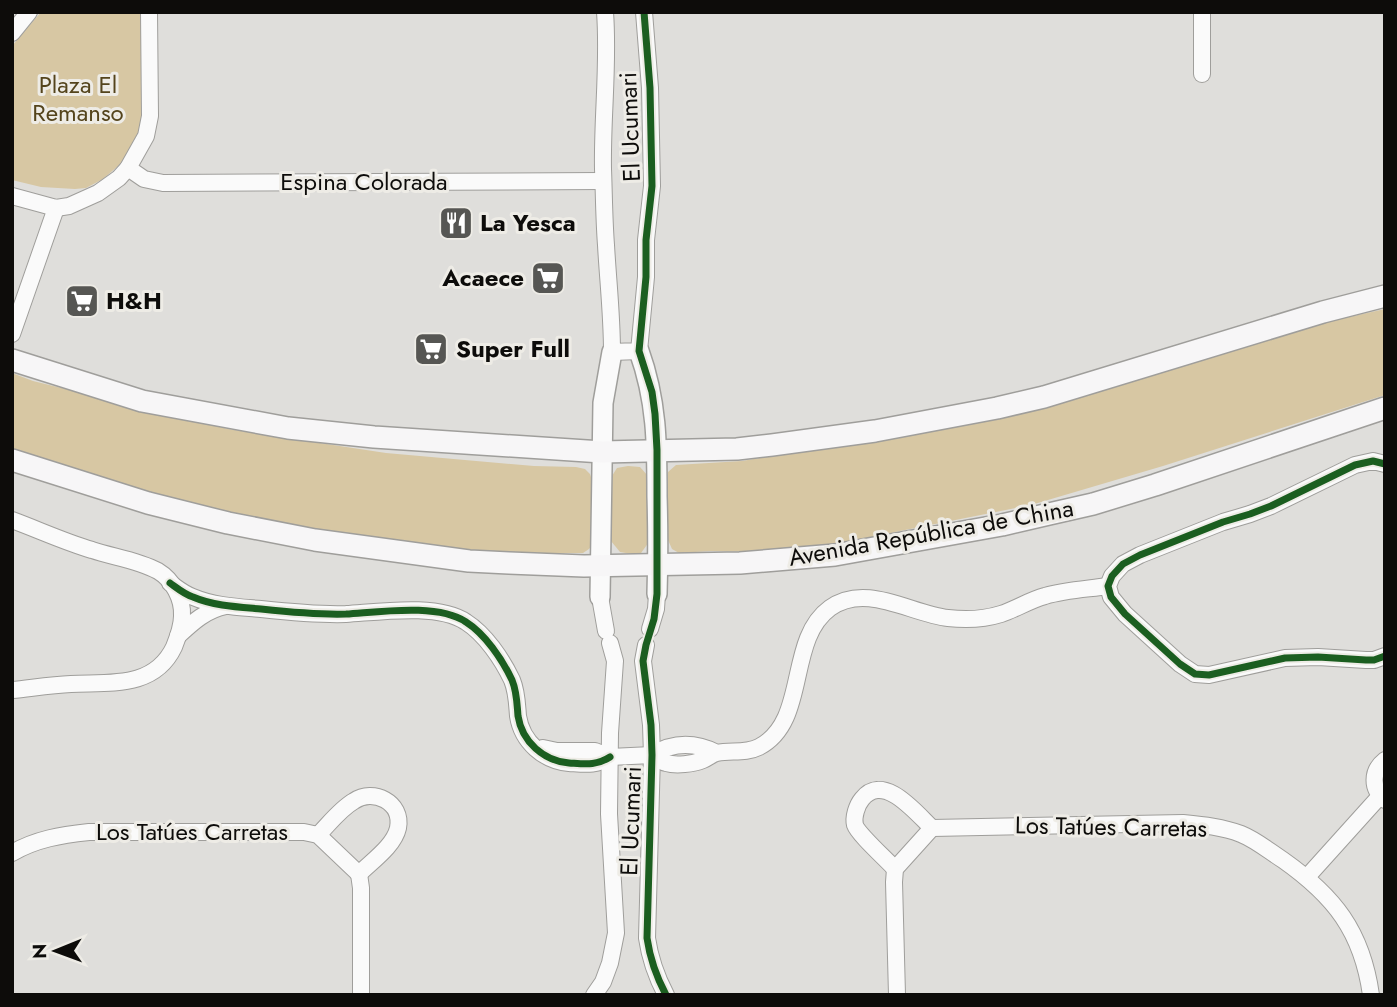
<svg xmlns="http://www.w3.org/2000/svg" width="1397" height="1007" viewBox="0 0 1397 1007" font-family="Jost,sans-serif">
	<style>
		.green { fill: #d7c7a3 }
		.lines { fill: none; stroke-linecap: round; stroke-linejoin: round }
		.minor-casing { stroke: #9f9e9b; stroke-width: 18 }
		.tertiary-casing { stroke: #9f9e9b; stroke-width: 22 }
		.secondary-casing { stroke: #9f9e9b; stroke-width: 24 }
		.minor { stroke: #fafafa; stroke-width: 16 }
		.tertiary { stroke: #fafafa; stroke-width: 19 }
		.secondary { stroke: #f7f6f7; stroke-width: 21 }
		.cycleway-casing { stroke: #eeece6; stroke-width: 11 }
		.cycleway { stroke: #1b5e20; stroke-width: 7 }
		.labels { text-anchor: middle; stroke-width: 6; stroke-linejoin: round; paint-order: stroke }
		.park-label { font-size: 24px; fill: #54441c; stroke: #eeece6 }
		.street-label { font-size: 24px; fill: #0d0c0a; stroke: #eeece6 }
		.poi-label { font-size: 24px; font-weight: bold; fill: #0d0c0a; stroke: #eeece6; text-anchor: start }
	</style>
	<rect width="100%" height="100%" fill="#dfdedb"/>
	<g class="green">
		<path d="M 41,12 L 144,12 L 143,120 L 139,138 L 130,152 L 118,166 L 103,179 L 86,188 L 75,189 L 41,187 L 12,180 L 12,46 Z"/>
		<path d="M 1385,309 L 1385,395 L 1163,466 L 1031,505 L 895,532 L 845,546 L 792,552 L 711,551 L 679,553 L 672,549 L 668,540 L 668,472 L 676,465 L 742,461 L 832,446 L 900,438 L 1017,415 L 1144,378 L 1228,351 L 1318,324 Z"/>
		<path d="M 12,373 L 33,381 L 228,429 L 267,435 L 386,453 L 534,466 L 576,467 L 585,469 L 590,474 L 593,483 L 592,545 L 589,549 L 583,553 L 485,553 L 386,543 L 181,504 L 12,450 Z"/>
		<path d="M 628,466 L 640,467 L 648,476 L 649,542 L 641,553 L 632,554 L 620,552 L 611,541 L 610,479 L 617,468 Z"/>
	</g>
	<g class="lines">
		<g class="minor-casing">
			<g id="minor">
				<path d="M 605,12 C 609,64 602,117 603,169 C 604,194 604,219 606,245 C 608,281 612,316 612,352 L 639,351 L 646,277 L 646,240 L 652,186 L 650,88 L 644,12"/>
				<path d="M 12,33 L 29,12"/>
				<path d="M 1202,74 L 1202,12"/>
				<path d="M 128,168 L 144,179 L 163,183 L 603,181"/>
				<path d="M 12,196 L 56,208 L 69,206 L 98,193 L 119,178 L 128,168 L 146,136 L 150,116 L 149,12"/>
				<path d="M 12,334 L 56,208"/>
				<path d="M 1385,464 L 1373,461 L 1355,465 L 1271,506 L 1250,514 L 1223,522 L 1140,555 L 1123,564 L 1112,576 L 1108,586 L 1111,597 L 1125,614 L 1180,664 L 1195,674 L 1209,675 L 1285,658 L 1318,657 L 1366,660 L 1374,660 L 1385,656"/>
				<path d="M 12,520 C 39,530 65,542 92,550 C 113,557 138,560 158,571 C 173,580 183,599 182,616 C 182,626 178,637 174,647 C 154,689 109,682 71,684 C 51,685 32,688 12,690"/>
				<path d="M 170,583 C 177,588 184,594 193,597 C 214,606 238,607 261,609 C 289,612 317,615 346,614 C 379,612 438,603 466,622 C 485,634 502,659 512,680 C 517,692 517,704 518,716 C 522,742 544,761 569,763 C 585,764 596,766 610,757"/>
				<path d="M 600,597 L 606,631"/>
				<path d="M 650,629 L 656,609 L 657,594"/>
				<path d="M 178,636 C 193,622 206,610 226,606"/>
				<path d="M 646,645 L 643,661 L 651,725 L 652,755 L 647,938 C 650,959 656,976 666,995"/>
				<path d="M 543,748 L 557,751 L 595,751 L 610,757 L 652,755"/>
				<path d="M 717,753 C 695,742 673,742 652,755 C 656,758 661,762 666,763 C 676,766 693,764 703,760 C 708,758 712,754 717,753 C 731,750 745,754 759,747 C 809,721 786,640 830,608 C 866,582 911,614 948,618 C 965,620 985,619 1001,614 C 1016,609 1030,600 1045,596 C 1065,590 1088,589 1108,586"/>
				<path d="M 1385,760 C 1371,771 1371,789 1385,800"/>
				<path d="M 932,828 L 1183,823 C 1203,825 1223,827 1241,834 C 1256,840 1269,851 1283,860 C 1334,896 1362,931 1371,995"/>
				<path d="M 318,835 C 329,824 340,809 354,801 C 373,788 403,802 398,828 C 394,846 372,861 359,874"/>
				<path d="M 12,853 C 36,839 61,835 89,832 L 304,832 L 318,835 L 359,874"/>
				<path d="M 895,869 C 887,860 858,834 855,825 C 853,817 857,805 862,799 C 884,772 916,813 932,828"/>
				<path d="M 359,874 L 361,888 L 361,995"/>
				<path d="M 1307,877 L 1380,796"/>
				<path d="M 594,995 L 603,982 L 610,963 L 616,933 L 609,814 L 610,733 L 615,661 L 610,643"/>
				<path d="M 897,995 L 894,882 L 895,869 L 932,828"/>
			</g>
		</g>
		<g class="tertiary-casing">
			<g id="tertiary">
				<path d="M 639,351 C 657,401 657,444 657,496 C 658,529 658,561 657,594"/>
				<path d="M 600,597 L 603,403 L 612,352"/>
			</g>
		</g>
		<g class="secondary-casing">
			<g id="secondary">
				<path d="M 12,360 L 142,401 L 288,428 L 374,437 L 602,452 L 737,449 L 772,445 L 875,431 L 997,408 L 1044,397 L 1323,312 L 1385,296"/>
				<path d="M 12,460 L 148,503 L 228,523 L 315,540 L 469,561 L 509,563 L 584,566 L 740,563 L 835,555 L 1002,525 L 1049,514 L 1093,504 L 1155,485 L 1385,408"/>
			</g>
		</g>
		<use href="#minor" class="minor"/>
		<use href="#tertiary" class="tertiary"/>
		<use href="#secondary" class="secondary"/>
		<g class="cycleway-casing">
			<g id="cycleway">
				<path d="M 644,12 L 650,88 L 652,186 L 646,240 L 646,277 L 639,351 L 652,392 L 655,414 L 657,450 L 657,594 L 654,619 L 646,645 L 643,661 L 651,725 L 652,755 L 647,938 C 650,959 656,976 666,995"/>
				<path d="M 1385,464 L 1373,461 L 1355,465 L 1271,506 L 1250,514 L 1223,522 L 1140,555 L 1123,564 L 1112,576 L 1108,586 L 1111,597 L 1125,614 L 1180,664 L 1195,674 L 1209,675 L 1285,658 L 1318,657 L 1366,660 L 1374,660 L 1385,656"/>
				<path d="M 170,583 C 177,588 184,594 193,597 C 214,606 238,607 261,609 C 289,612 317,615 346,614 C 379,612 438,603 466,622 C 485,634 502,659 512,680 C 517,692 517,704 518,716 C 522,742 544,761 569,763 C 585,764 596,766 610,757"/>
			</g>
		</g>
		<use href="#cycleway" class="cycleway"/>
	</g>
	<defs>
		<g id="restaurant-square" transform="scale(1.75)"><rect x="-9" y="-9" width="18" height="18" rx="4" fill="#565653" stroke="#eeece6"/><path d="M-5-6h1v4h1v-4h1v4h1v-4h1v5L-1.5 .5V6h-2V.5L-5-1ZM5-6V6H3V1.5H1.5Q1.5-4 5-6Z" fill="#fff"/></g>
		<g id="supermarket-square" transform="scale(1.75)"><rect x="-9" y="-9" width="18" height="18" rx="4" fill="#565653" stroke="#eeece6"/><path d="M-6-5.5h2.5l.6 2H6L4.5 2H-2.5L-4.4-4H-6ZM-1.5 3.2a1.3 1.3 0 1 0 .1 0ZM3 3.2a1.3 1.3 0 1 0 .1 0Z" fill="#fff"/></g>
	</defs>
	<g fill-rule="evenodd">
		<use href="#restaurant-square" x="456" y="223"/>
		<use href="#supermarket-square" x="548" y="278"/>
		<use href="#supermarket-square" x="82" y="301"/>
		<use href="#supermarket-square" x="431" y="349"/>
	</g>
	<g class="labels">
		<g class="park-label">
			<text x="78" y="93">Plaza El<tspan x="78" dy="28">Remanso</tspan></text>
		</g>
		<g class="street-label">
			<text transform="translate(630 127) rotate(-92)" y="8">El Ucumari</text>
			<text x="364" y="190">Espina Colorada</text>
			<text transform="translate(931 533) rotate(-10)" y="8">Avenida República de China</text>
			<text transform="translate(631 821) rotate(-88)" y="8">El Ucumari</text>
			<text transform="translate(1111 827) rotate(1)" y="8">Los Tatúes Carretas</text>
			<text x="192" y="840">Los Tatúes Carretas</text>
		</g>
		<g class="poi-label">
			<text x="480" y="231">La Yesca</text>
			<text x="524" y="286" text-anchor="end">Acaece</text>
			<text x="106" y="309">H&amp;H</text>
			<text x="456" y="357">Super Full</text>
		</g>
	</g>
	<rect width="1397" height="1007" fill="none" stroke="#0d0c0a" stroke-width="28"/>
	<g transform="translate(56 951) rotate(269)" stroke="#eeece6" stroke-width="5" paint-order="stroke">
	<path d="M0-5L12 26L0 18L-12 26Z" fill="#0d0c0a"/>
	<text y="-10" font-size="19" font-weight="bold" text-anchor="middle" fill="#0d0c0a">N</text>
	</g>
</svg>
